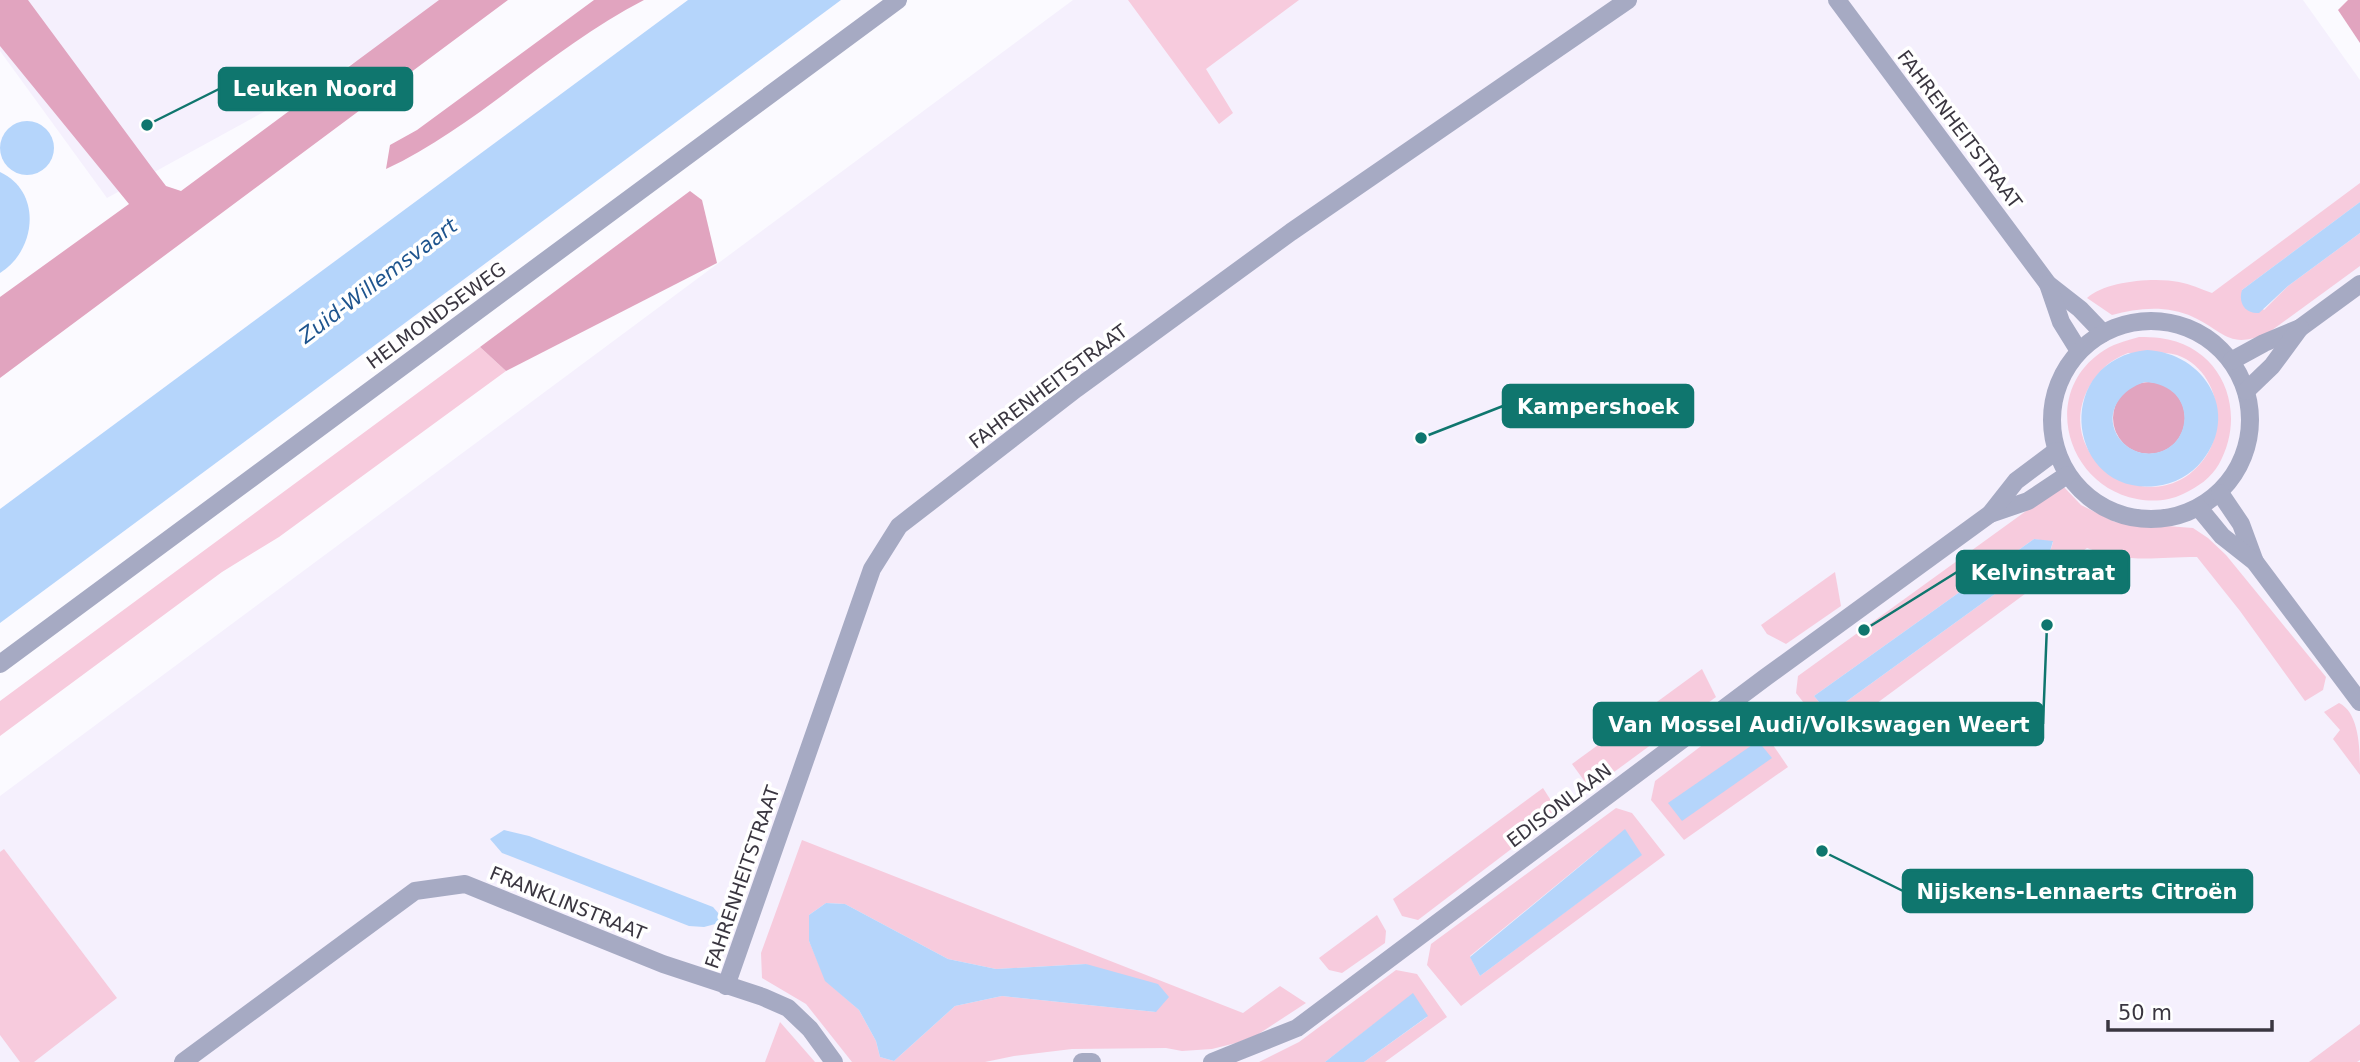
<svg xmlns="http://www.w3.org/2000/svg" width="2360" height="1062" viewBox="0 0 2360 1062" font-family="'DejaVu Sans',sans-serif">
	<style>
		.built { fill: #f5f0fd }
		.green { fill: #f7cbdd; fill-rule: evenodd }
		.forest { fill: #e1a4bf }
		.water { fill: #b5d5fb; fill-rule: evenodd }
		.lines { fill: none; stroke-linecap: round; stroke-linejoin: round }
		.street { stroke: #a6aac3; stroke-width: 18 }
		.labels { text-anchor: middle; stroke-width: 7; stroke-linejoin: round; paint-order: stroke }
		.street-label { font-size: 19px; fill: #3a3640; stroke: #fff }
		.water-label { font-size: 21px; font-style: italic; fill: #1f558e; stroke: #fff }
		.leader { fill: none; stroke: #0f766e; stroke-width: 2.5 }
		.callout-dot { fill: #0f766e; stroke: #fff; stroke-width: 2.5 }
		.callout { fill: #0f766e; stroke: #0f766e; stroke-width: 2.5 }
		.callout-label { font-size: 21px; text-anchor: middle; font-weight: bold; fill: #fff }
	</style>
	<rect width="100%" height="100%" fill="#fbfaff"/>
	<g class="built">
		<path d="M 0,0 L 468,0 L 107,198 L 0,51 Z"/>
		<path d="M 1073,0 L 2303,0 L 2360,80 L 2360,1062 L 0,1062 L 0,796 Z"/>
	</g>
	<g class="green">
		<path d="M 1128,0 L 1299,0 L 1206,69 L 1233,113 L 1219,124 Z"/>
		<path d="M 2360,183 L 2360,202 L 2242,290 L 2264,310 L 2288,286 L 2360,233 L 2360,266 L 2268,333 C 2229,350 2225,332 2193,317 C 2167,305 2138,308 2112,315 L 2087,298 C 2105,281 2155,277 2179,282 C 2190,284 2201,289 2212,293 Z"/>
		<path d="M 2139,337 C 2146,337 2154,337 2160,338 C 2223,346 2248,412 2219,464 C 2211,478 2198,487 2183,494 C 2169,501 2152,502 2137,499 C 2068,486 2040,396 2100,353 C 2112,344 2125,341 2139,337 ZM 2128,353 C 2143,353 2163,351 2177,355 C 2219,370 2228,427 2204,459 C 2155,526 2049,460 2089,387 C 2099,370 2110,360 2128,353 Z"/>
		<path d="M 480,347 L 506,371 L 279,537 L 222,572 L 0,736 L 0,701 Z"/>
		<path d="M 2062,485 L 2081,505 L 2115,522 L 2193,528 L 2208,538 L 2226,555 L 2326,677 L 2323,690 L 2305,701 L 2240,611 L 2197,557 C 2154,557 2129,564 2087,548 L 1831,737 L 1796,693 L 1798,676 ZM 2034,539 L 2053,542 L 2049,555 L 1829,714 L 1814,696 Z"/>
		<path d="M 1835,572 L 1841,606 L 1786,644 L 1767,634 L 1761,625 Z"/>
		<path d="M 1702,669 L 1716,697 L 1595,786 L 1588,786 L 1572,764 Z"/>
		<path d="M 2339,703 C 2360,713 2360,751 2360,775 L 2333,739 L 2340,730 L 2324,712 Z"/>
		<path d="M 1742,715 L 1754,717 L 1788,767 L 1684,840 L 1651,800 L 1655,781 Z"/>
		<path d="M 1543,788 L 1557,810 L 1548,821 L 1418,920 L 1402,916 L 1393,899 Z"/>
		<path d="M 1616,808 L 1632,813 L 1665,855 L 1461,1006 L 1427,965 L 1431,944 ZM 1598,851 L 1641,855 L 1480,976 L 1470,956 Z"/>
		<path d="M 802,840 L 1243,1013 L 1280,986 L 1306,1003 L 1257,1035 L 1236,1043 L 1212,1049 L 1182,1051 L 1166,1048 L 1072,1049 L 1014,1056 L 985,1062 L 852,1062 L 806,1004 L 762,978 L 761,953 ZM 826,903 L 845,904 L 948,959 L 996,969 L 1086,964 L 1156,1012 L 1002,996 L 955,1006 L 894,1061 L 880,1057 L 876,1041 L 859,1010 L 826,981 L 809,941 L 809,915 Z"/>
		<path d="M 4,849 L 117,998 L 34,1062 L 20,1062 L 0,1035 L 0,852 Z"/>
		<path d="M 1377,915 L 1386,931 L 1385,943 L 1342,973 L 1329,970 L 1319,958 Z"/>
		<path d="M 1396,970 L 1417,974 L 1447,1017 L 1385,1062 L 1364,1062 L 1427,1017 L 1413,994 L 1325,1062 L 1259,1062 L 1299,1042 Z"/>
		<path d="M 780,1022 L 815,1062 L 765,1062 Z"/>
		<path d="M 2360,1024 L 2360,1060 L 2357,1062 L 2309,1062 Z"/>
	</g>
	<g class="forest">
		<path d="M 0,0 L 28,0 L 153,169 L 166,186 L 181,191 L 439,0 L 508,0 L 0,378 L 0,297 L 129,204 L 0,46 Z"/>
		<path d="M 594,0 L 644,0 C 552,47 479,125 386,169 L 390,145 L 417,130 Z"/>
		<path d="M 2348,0 L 2360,0 L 2360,43 L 2338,10 Z"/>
		<path d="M 690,191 L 702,200 L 717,263 L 506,371 L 480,347 Z"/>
		<circle cx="2149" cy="418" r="36"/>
	</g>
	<g class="water">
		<path d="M 688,0 L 841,0 L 0,623 L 0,509 Z"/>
		<circle cx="27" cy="148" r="27"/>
		<path d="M 0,172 C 43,192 36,251 0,273 Z"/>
		<path d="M 2360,202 L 2360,233 L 2288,286 L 2259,313 C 2245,314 2238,303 2242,290 Z"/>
		<path d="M 2147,350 C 2205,353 2241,413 2202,461 C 2191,475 2174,484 2156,486 C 2066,496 2051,360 2147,350 ZM 2145,382 C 2203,385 2193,460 2142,453 C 2132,451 2122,444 2117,435 C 2104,411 2122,389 2145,382 Z"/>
		<path d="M 2034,539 L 2053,541 L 2049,555 L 1829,714 L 1814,696 Z"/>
		<path d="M 1758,741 L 1772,758 L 1682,821 L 1668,803 Z"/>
		<path d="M 1625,829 L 1642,855 L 1480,976 L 1470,957 Z"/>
		<path d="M 504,830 L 529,836 L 713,907 L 719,914 L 719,923 L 704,927 L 689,926 L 502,853 L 490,839 Z"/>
		<path d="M 826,903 L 845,904 L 948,959 L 996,969 L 1086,964 L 1158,984 L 1169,997 L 1156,1012 L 1002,996 L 955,1006 L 894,1061 L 880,1057 L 876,1041 L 859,1010 L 825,981 L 809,941 L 809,915 Z"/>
		<path d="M 1413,993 L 1428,1016 L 1364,1062 L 1325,1062 Z"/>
	</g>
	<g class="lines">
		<g class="street">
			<path d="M 1837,0 L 2048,284 L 2080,309 L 2103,333"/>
			<path d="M 2048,284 L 2061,322 L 2079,351"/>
			<circle cx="2151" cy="420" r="99"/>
			<path d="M 2231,361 L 2264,343 L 2300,328 L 2360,284"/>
			<path d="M 2246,391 L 2272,366 L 2300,328"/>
			<path d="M 2220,493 L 2241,524 L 2255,562"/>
			<path d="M 2199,508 L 2222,536 L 2255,562 L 2360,702"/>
			<path d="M 1990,514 L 2028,501 L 2067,475"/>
			<path d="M 0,664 L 898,0"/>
			<path d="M 726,986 L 872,569 L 899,526 L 1076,389 L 1291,232 L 1628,0"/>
			<path d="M 183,1062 L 415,891 L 465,884 L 663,964 L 763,997 L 788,1008 L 810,1029 L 834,1062"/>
			<path d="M 1082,1062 L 1092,1062"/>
			<path d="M 1212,1062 L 1297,1028 L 1766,677 L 1990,514 L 2016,481 L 2056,451"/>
		</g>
	</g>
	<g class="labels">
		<g class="street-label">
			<text transform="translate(1960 129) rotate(53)" y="7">FAHRENHEITSTRAAT</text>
			<text transform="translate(436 315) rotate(-36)" y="7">HELMONDSEWEG</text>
			<text transform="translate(1048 386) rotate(-37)" y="7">FAHRENHEITSTRAAT</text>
			<text transform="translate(1559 805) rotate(-37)" y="7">EDISONLAAN</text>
			<text transform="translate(742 877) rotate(-71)" y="7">FAHRENHEITSTRAAT</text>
			<text transform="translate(568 903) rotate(22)" y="7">FRANKLINSTRAAT</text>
		</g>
		<g class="water-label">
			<text transform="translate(378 281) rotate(-37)" y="7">Zuid-Willemsvaart</text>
		</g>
	</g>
	<path class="leader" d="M147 125L219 89M1421 438L1503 406M1864 630L1957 572M2047 625L2043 724M1822 851L1903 891"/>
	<g class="callout-dot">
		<circle cx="147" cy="125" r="7"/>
		<circle cx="1421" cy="438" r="7"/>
		<circle cx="1864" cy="630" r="7"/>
		<circle cx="2047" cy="625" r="7"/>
		<circle cx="1822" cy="851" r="7"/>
	</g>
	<g class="callout">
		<rect x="219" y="68" width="193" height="42" rx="7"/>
		<rect x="1503" y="385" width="190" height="42" rx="7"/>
		<rect x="1957" y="551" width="172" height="42" rx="7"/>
		<rect x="1594" y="703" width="449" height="42" rx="7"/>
		<rect x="1903" y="870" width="349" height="42" rx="7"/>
	</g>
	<g class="callout-label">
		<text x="315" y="96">Leuken Noord</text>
		<text x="1598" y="414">Kampershoek</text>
		<text x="2043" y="580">Kelvinstraat</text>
		<text x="1819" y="732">Van Mossel Audi/Volkswagen Weert</text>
		<text x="2077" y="899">Nijskens-Lennaerts Citroën</text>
	</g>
	<path d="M2108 1020v10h164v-10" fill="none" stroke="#3a3640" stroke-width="3.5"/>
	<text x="2118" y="1020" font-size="21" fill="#3a3640" stroke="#ffffff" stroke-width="5" paint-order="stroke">50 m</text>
</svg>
